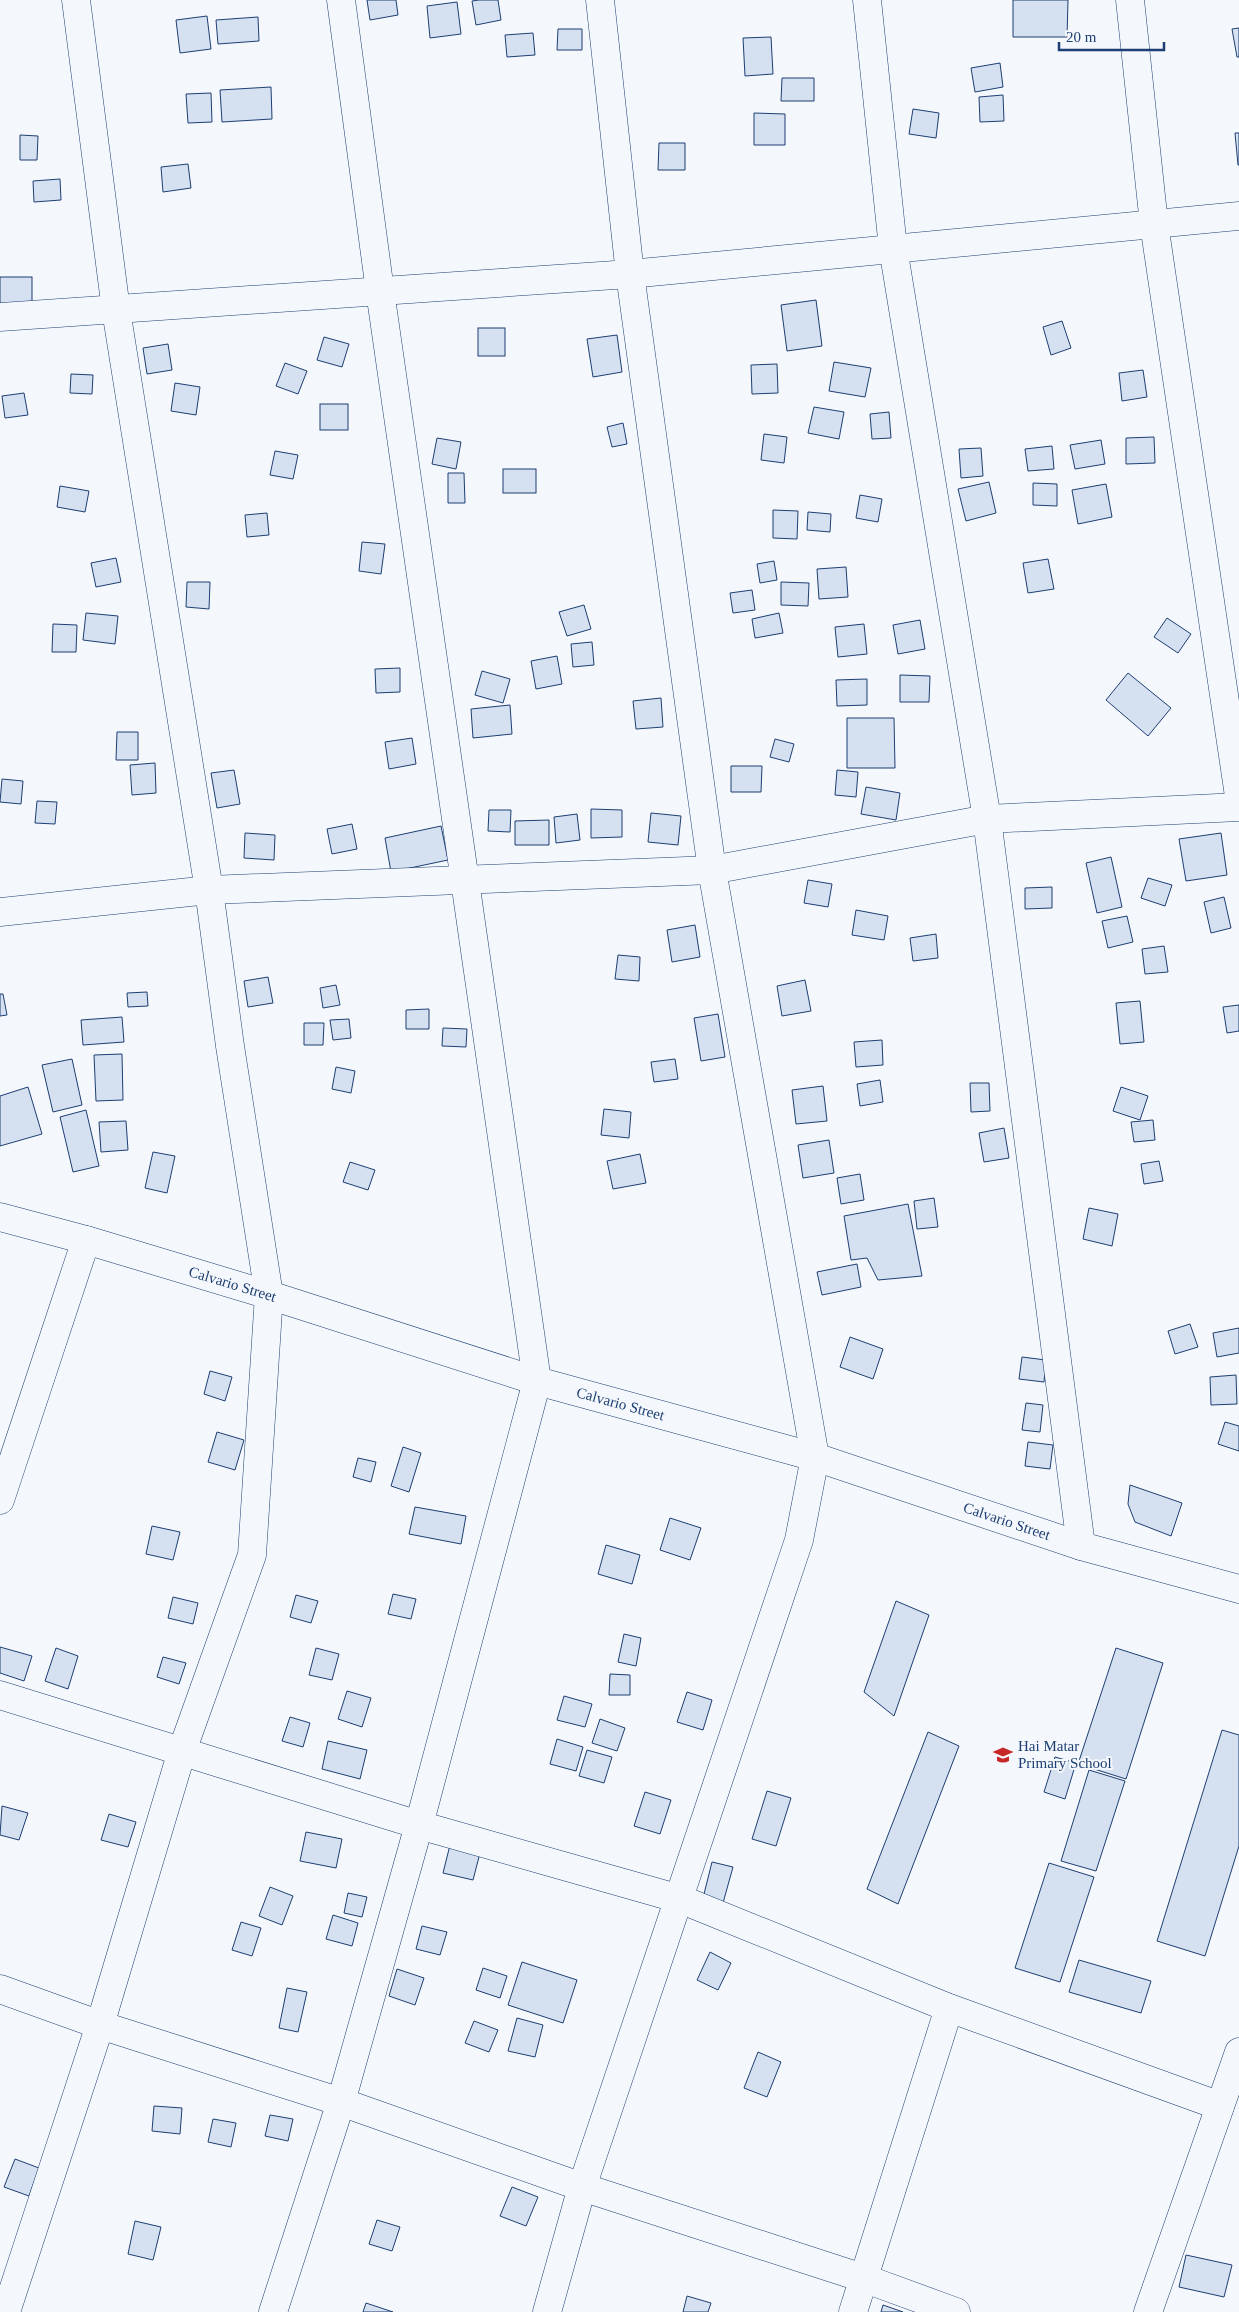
<svg xmlns="http://www.w3.org/2000/svg" width="1239" height="2312" viewBox="0 0 1239 2312" font-family="Georgia,serif">
	<style>
		.building { fill: #d5e0f0; stroke: #1d3f73 }
		.lines { fill: none; stroke-linecap: round; stroke-linejoin: round }
		.street-casing { stroke: #1d3f73; stroke-width: 29 }
		.street { stroke: #f4f7fb; stroke-width: 28 }
		.labels { text-anchor: middle; stroke-width: 4; stroke-linejoin: round; paint-order: stroke }
		.street-label { font-size: 15px; fill: #1d3f73; stroke: #f4f7fb }
		.poi-label { font-size: 15px; fill: #1d3f73; stroke: #f4f7fb; text-anchor: start }
	</style>
	<rect width="100%" height="100%" fill="#f4f7fb"/>
	<g class="building">
		<path d="M 367,0 L 396,0 L 398,15 L 370,20 Z"/>
		<path d="M 479,0 L 498,0 L 501,20 L 476,25 L 472,1 Z"/>
		<path d="M 1013,0 L 1068,0 L 1067,37 L 1013,37 Z"/>
		<path d="M 457,2 L 461,34 L 430,38 L 427,6 Z"/>
		<path d="M 207,16 L 211,49 L 180,53 L 176,20 Z"/>
		<path d="M 258,17 L 259,41 L 218,44 L 216,20 Z"/>
		<path d="M 1239,28 L 1239,57 L 1237,57 L 1232,29 Z"/>
		<path d="M 558,29 L 582,29 L 582,50 L 557,50 Z"/>
		<path d="M 533,33 L 535,55 L 507,57 L 505,35 Z"/>
		<path d="M 771,37 L 773,74 L 745,76 L 743,38 Z"/>
		<path d="M 1000,63 L 1003,87 L 975,92 L 971,68 Z"/>
		<path d="M 782,78 L 814,78 L 814,101 L 781,101 Z"/>
		<path d="M 271,87 L 272,119 L 222,122 L 220,90 Z"/>
		<path d="M 211,93 L 212,122 L 188,123 L 186,94 Z"/>
		<path d="M 1003,95 L 1004,121 L 980,122 L 979,97 Z"/>
		<path d="M 913,109 L 939,113 L 936,138 L 909,134 Z"/>
		<path d="M 754,113 L 785,114 L 785,145 L 754,145 Z"/>
		<path d="M 1235,133 L 1239,133 L 1239,165 L 1238,165 Z"/>
		<path d="M 20,135 L 38,136 L 37,160 L 20,160 Z"/>
		<path d="M 659,143 L 685,143 L 685,170 L 658,170 Z"/>
		<path d="M 188,164 L 191,188 L 163,192 L 161,167 Z"/>
		<path d="M 60,179 L 61,200 L 34,202 L 33,181 Z"/>
		<rect x="0" y="277" width="32" height="31"/>
		<path d="M 816,300 L 822,346 L 787,351 L 781,305 Z"/>
		<path d="M 1062,321 L 1071,348 L 1051,355 L 1043,327 Z"/>
		<rect x="478" y="328" width="27" height="28"/>
		<path d="M 617,335 L 622,372 L 593,377 L 587,339 Z"/>
		<path d="M 324,337 L 349,344 L 342,367 L 317,360 Z"/>
		<path d="M 168,344 L 172,370 L 147,374 L 143,348 Z"/>
		<path d="M 834,362 L 871,368 L 865,397 L 829,391 Z"/>
		<path d="M 285,363 L 307,371 L 298,394 L 276,386 Z"/>
		<path d="M 777,364 L 778,393 L 752,394 L 751,365 Z"/>
		<path d="M 1143,370 L 1147,397 L 1122,401 L 1119,373 Z"/>
		<path d="M 71,374 L 93,375 L 92,394 L 70,393 Z"/>
		<path d="M 175,383 L 200,387 L 196,415 L 171,411 Z"/>
		<path d="M 24,393 L 28,415 L 5,418 L 2,396 Z"/>
		<rect x="320" y="404" width="28" height="26"/>
		<path d="M 814,407 L 844,412 L 839,439 L 808,433 Z"/>
		<path d="M 889,412 L 891,438 L 872,439 L 870,414 Z"/>
		<path d="M 623,423 L 627,444 L 612,447 L 607,427 Z"/>
		<path d="M 764,434 L 787,437 L 784,463 L 761,460 Z"/>
		<path d="M 1154,437 L 1155,463 L 1126,464 L 1126,438 Z"/>
		<path d="M 437,438 L 461,442 L 456,469 L 432,464 Z"/>
		<path d="M 1101,440 L 1105,464 L 1075,469 L 1070,445 Z"/>
		<path d="M 1052,446 L 1054,469 L 1028,471 L 1025,449 Z"/>
		<path d="M 981,448 L 983,476 L 961,478 L 959,449 Z"/>
		<path d="M 275,451 L 298,455 L 293,479 L 270,475 Z"/>
		<rect x="503" y="469" width="33" height="24"/>
		<path d="M 448,473 L 464,473 L 465,503 L 448,503 Z"/>
		<path d="M 989,482 L 996,513 L 966,521 L 958,489 Z"/>
		<path d="M 1033,483 L 1057,484 L 1057,506 L 1033,505 Z"/>
		<path d="M 1106,484 L 1112,517 L 1078,524 L 1072,490 Z"/>
		<path d="M 60,486 L 89,491 L 85,512 L 57,507 Z"/>
		<path d="M 860,495 L 882,499 L 878,522 L 856,518 Z"/>
		<path d="M 773,510 L 798,511 L 797,539 L 773,538 Z"/>
		<path d="M 808,512 L 831,514 L 830,532 L 807,530 Z"/>
		<path d="M 267,513 L 269,535 L 247,537 L 245,515 Z"/>
		<path d="M 362,542 L 385,544 L 381,574 L 359,571 Z"/>
		<path d="M 116,558 L 121,582 L 96,587 L 91,563 Z"/>
		<path d="M 1048,559 L 1054,589 L 1028,593 L 1023,563 Z"/>
		<path d="M 774,561 L 777,580 L 760,583 L 757,564 Z"/>
		<path d="M 846,567 L 848,597 L 819,599 L 817,569 Z"/>
		<path d="M 187,582 L 210,582 L 209,609 L 186,607 Z"/>
		<path d="M 781,582 L 809,583 L 808,606 L 781,605 Z"/>
		<path d="M 752,590 L 755,610 L 733,613 L 730,593 Z"/>
		<path d="M 584,605 L 591,629 L 567,636 L 559,612 Z"/>
		<path d="M 86,613 L 118,616 L 115,644 L 83,640 Z"/>
		<path d="M 779,613 L 783,633 L 755,638 L 752,619 Z"/>
		<path d="M 1167,618 L 1191,634 L 1178,653 L 1154,637 Z"/>
		<path d="M 920,620 L 925,649 L 898,654 L 893,625 Z"/>
		<path d="M 53,624 L 77,625 L 76,652 L 52,652 Z"/>
		<path d="M 864,624 L 867,654 L 838,657 L 835,627 Z"/>
		<path d="M 592,642 L 594,665 L 573,667 L 571,644 Z"/>
		<path d="M 557,656 L 562,684 L 536,689 L 531,661 Z"/>
		<path d="M 400,668 L 400,692 L 376,693 L 375,669 Z"/>
		<path d="M 482,671 L 510,679 L 503,703 L 475,695 Z"/>
		<path d="M 1128,673 L 1171,708 L 1148,736 L 1106,700 Z"/>
		<path d="M 900,675 L 930,676 L 929,702 L 900,702 Z"/>
		<path d="M 867,679 L 867,705 L 837,706 L 836,680 Z"/>
		<path d="M 661,698 L 663,727 L 636,729 L 633,701 Z"/>
		<path d="M 510,705 L 512,734 L 473,738 L 471,709 Z"/>
		<path d="M 847,718 L 894,718 L 895,768 L 847,768 Z"/>
		<path d="M 117,732 L 138,732 L 138,760 L 116,760 Z"/>
		<path d="M 412,738 L 416,764 L 389,769 L 385,742 Z"/>
		<path d="M 775,739 L 794,744 L 789,762 L 770,757 Z"/>
		<path d="M 155,763 L 156,793 L 132,795 L 130,765 Z"/>
		<path d="M 731,766 L 762,766 L 761,792 L 731,792 Z"/>
		<path d="M 234,770 L 240,804 L 217,808 L 211,773 Z"/>
		<path d="M 837,770 L 858,772 L 856,797 L 835,795 Z"/>
		<path d="M 2,779 L 23,781 L 21,804 L 0,802 Z"/>
		<path d="M 866,787 L 900,793 L 896,820 L 861,814 Z"/>
		<path d="M 37,801 L 57,802 L 55,824 L 35,823 Z"/>
		<path d="M 591,809 L 622,810 L 622,837 L 591,838 Z"/>
		<path d="M 489,810 L 511,810 L 510,832 L 488,831 Z"/>
		<path d="M 651,813 L 681,816 L 678,845 L 648,842 Z"/>
		<path d="M 577,814 L 580,840 L 556,843 L 554,817 Z"/>
		<path d="M 549,820 L 549,845 L 515,845 L 515,821 Z"/>
		<path d="M 352,824 L 357,849 L 332,854 L 327,829 Z"/>
		<path d="M 441,826 L 448,860 L 391,872 L 385,838 Z"/>
		<path d="M 245,833 L 275,835 L 274,860 L 244,858 Z"/>
		<path d="M 1221,833 L 1227,875 L 1186,881 L 1179,839 Z"/>
		<path d="M 1111,857 L 1122,907 L 1097,913 L 1086,863 Z"/>
		<path d="M 1148,878 L 1172,885 L 1165,906 L 1141,898 Z"/>
		<path d="M 808,880 L 832,884 L 828,907 L 804,903 Z"/>
		<path d="M 1052,887 L 1052,908 L 1025,909 L 1025,888 Z"/>
		<path d="M 1224,897 L 1231,928 L 1211,933 L 1204,902 Z"/>
		<path d="M 856,910 L 888,916 L 884,940 L 852,935 Z"/>
		<path d="M 1127,916 L 1133,942 L 1108,948 L 1102,921 Z"/>
		<path d="M 695,925 L 700,957 L 672,962 L 667,930 Z"/>
		<path d="M 936,934 L 938,958 L 913,961 L 910,938 Z"/>
		<path d="M 1164,946 L 1168,972 L 1145,974 L 1142,949 Z"/>
		<path d="M 618,955 L 640,957 L 639,981 L 615,979 Z"/>
		<path d="M 268,977 L 273,1003 L 248,1007 L 244,981 Z"/>
		<path d="M 805,980 L 811,1011 L 782,1016 L 777,986 Z"/>
		<path d="M 336,985 L 340,1005 L 323,1008 L 320,988 Z"/>
		<path d="M 147,992 L 148,1006 L 128,1007 L 127,993 Z"/>
		<path d="M 0,994 L 3,994 L 7,1015 L 0,1016 Z"/>
		<path d="M 1140,1001 L 1144,1042 L 1120,1044 L 1116,1003 Z"/>
		<path d="M 1239,1005 L 1239,1031 L 1227,1033 L 1223,1007 Z"/>
		<path d="M 429,1009 L 429,1029 L 406,1029 L 406,1010 Z"/>
		<path d="M 718,1014 L 725,1057 L 701,1061 L 694,1018 Z"/>
		<path d="M 122,1017 L 124,1042 L 83,1045 L 81,1020 Z"/>
		<path d="M 349,1019 L 351,1038 L 333,1040 L 330,1020 Z"/>
		<path d="M 304,1023 L 324,1023 L 323,1045 L 304,1045 Z"/>
		<path d="M 443,1028 L 467,1029 L 466,1047 L 442,1046 Z"/>
		<path d="M 882,1040 L 883,1065 L 856,1067 L 854,1042 Z"/>
		<path d="M 122,1054 L 123,1100 L 96,1101 L 94,1055 Z"/>
		<path d="M 72,1059 L 82,1105 L 53,1112 L 42,1065 Z"/>
		<path d="M 675,1059 L 678,1079 L 654,1082 L 651,1062 Z"/>
		<path d="M 336,1067 L 355,1071 L 351,1093 L 332,1089 Z"/>
		<path d="M 880,1080 L 883,1102 L 860,1106 L 857,1084 Z"/>
		<path d="M 970,1083 L 989,1083 L 990,1111 L 971,1112 Z"/>
		<path d="M 823,1086 L 827,1121 L 796,1124 L 792,1090 Z"/>
		<path d="M 28,1087 L 42,1134 L 0,1146 L 0,1096 Z"/>
		<path d="M 1121,1087 L 1148,1096 L 1140,1120 L 1113,1111 Z"/>
		<path d="M 604,1109 L 631,1112 L 629,1138 L 601,1135 Z"/>
		<path d="M 86,1110 L 99,1166 L 73,1172 L 60,1117 Z"/>
		<path d="M 1153,1120 L 1155,1140 L 1134,1142 L 1131,1122 Z"/>
		<path d="M 126,1121 L 128,1150 L 101,1152 L 99,1122 Z"/>
		<path d="M 1004,1128 L 1009,1158 L 984,1162 L 979,1133 Z"/>
		<path d="M 829,1140 L 834,1173 L 803,1178 L 798,1145 Z"/>
		<path d="M 153,1152 L 175,1156 L 167,1193 L 145,1188 Z"/>
		<path d="M 640,1154 L 646,1183 L 613,1189 L 607,1161 Z"/>
		<path d="M 1159,1161 L 1163,1181 L 1144,1184 L 1141,1164 Z"/>
		<path d="M 350,1162 L 375,1170 L 368,1190 L 343,1182 Z"/>
		<path d="M 860,1174 L 864,1200 L 841,1204 L 837,1178 Z"/>
		<path d="M 934,1198 L 938,1227 L 917,1229 L 914,1201 Z"/>
		<path d="M 908,1204 L 922,1276 L 878,1280 L 867,1258 L 851,1260 L 844,1216 Z"/>
		<path d="M 1089,1208 L 1118,1214 L 1112,1246 L 1083,1239 Z"/>
		<path d="M 857,1264 L 861,1287 L 822,1295 L 817,1272 Z"/>
		<path d="M 1190,1324 L 1198,1347 L 1175,1354 L 1168,1331 Z"/>
		<path d="M 1239,1328 L 1239,1353 L 1217,1357 L 1213,1333 Z"/>
		<path d="M 850,1337 L 883,1349 L 873,1379 L 840,1367 Z"/>
		<path d="M 1022,1357 L 1046,1360 L 1044,1382 L 1019,1379 Z"/>
		<path d="M 210,1371 L 232,1377 L 225,1401 L 204,1394 Z"/>
		<path d="M 1236,1375 L 1237,1404 L 1211,1405 L 1210,1377 Z"/>
		<path d="M 1026,1403 L 1043,1405 L 1040,1432 L 1022,1430 Z"/>
		<path d="M 1225,1422 L 1239,1426 L 1239,1451 L 1218,1444 Z"/>
		<path d="M 217,1432 L 244,1440 L 235,1470 L 208,1462 Z"/>
		<path d="M 1028,1442 L 1053,1445 L 1050,1469 L 1025,1466 Z"/>
		<path d="M 403,1447 L 421,1453 L 409,1492 L 391,1486 Z"/>
		<path d="M 358,1458 L 376,1462 L 371,1482 L 353,1477 Z"/>
		<path d="M 1130,1485 L 1182,1503 L 1171,1536 L 1135,1522 L 1128,1504 Z"/>
		<path d="M 415,1507 L 466,1516 L 461,1544 L 409,1534 Z"/>
		<path d="M 670,1518 L 701,1528 L 690,1560 L 660,1550 Z"/>
		<path d="M 152,1526 L 180,1532 L 173,1560 L 146,1554 Z"/>
		<path d="M 606,1545 L 640,1555 L 632,1584 L 598,1574 Z"/>
		<path d="M 393,1594 L 416,1599 L 411,1619 L 388,1614 Z"/>
		<path d="M 296,1595 L 318,1601 L 311,1623 L 290,1617 Z"/>
		<path d="M 173,1597 L 198,1603 L 193,1624 L 168,1618 Z"/>
		<path d="M 896,1601 L 929,1615 L 894,1716 L 864,1692 Z"/>
		<path d="M 624,1634 L 641,1638 L 636,1666 L 618,1662 Z"/>
		<path d="M 0,1647 L 32,1656 L 24,1681 L 0,1673 Z"/>
		<path d="M 56,1648 L 78,1656 L 68,1689 L 45,1681 Z"/>
		<path d="M 316,1648 L 339,1654 L 332,1680 L 309,1675 Z"/>
		<path d="M 1116,1648 L 1163,1663 L 1126,1779 L 1078,1764 Z"/>
		<path d="M 163,1657 L 186,1663 L 179,1684 L 157,1677 Z"/>
		<path d="M 610,1674 L 630,1675 L 630,1695 L 609,1695 Z"/>
		<path d="M 347,1691 L 371,1698 L 362,1727 L 338,1719 Z"/>
		<path d="M 687,1692 L 712,1700 L 703,1730 L 677,1722 Z"/>
		<path d="M 564,1696 L 592,1704 L 585,1727 L 557,1720 Z"/>
		<path d="M 290,1717 L 310,1723 L 303,1747 L 282,1741 Z"/>
		<path d="M 600,1719 L 625,1728 L 617,1751 L 592,1743 Z"/>
		<path d="M 1222,1730 L 1239,1735 L 1239,1846 L 1205,1956 L 1157,1941 Z"/>
		<path d="M 928,1732 L 959,1746 L 898,1904 L 867,1889 Z"/>
		<path d="M 557,1739 L 583,1747 L 576,1771 L 550,1764 Z"/>
		<path d="M 328,1741 L 367,1750 L 360,1779 L 322,1769 Z"/>
		<path d="M 587,1750 L 612,1757 L 604,1783 L 579,1776 Z"/>
		<path d="M 1055,1757 L 1076,1763 L 1065,1799 L 1044,1792 Z"/>
		<path d="M 1089,1770 L 1125,1781 L 1096,1871 L 1061,1861 Z"/>
		<path d="M 767,1791 L 791,1798 L 776,1846 L 752,1839 Z"/>
		<path d="M 645,1792 L 671,1800 L 660,1834 L 634,1826 Z"/>
		<path d="M 2,1806 L 28,1813 L 19,1840 L 0,1835 Z"/>
		<path d="M 109,1814 L 136,1822 L 128,1847 L 101,1840 Z"/>
		<path d="M 306,1832 L 342,1839 L 336,1868 L 300,1861 Z"/>
		<path d="M 450,1845 L 480,1853 L 473,1880 L 443,1873 Z"/>
		<path d="M 712,1862 L 733,1867 L 723,1903 L 703,1898 Z"/>
		<path d="M 1049,1863 L 1094,1877 L 1060,1982 L 1015,1968 Z"/>
		<path d="M 270,1887 L 293,1896 L 282,1925 L 259,1916 Z"/>
		<path d="M 348,1893 L 367,1897 L 362,1917 L 344,1913 Z"/>
		<path d="M 333,1915 L 358,1923 L 352,1946 L 326,1939 Z"/>
		<path d="M 241,1922 L 261,1928 L 252,1956 L 232,1950 Z"/>
		<path d="M 422,1926 L 447,1932 L 440,1955 L 416,1949 Z"/>
		<path d="M 710,1952 L 731,1963 L 718,1990 L 697,1980 Z"/>
		<path d="M 1079,1960 L 1151,1981 L 1141,2013 L 1069,1992 Z"/>
		<path d="M 522,1962 L 577,1980 L 563,2023 L 508,2005 Z"/>
		<path d="M 483,1968 L 507,1976 L 500,1998 L 476,1990 Z"/>
		<path d="M 397,1969 L 424,1978 L 415,2005 L 389,1996 Z"/>
		<path d="M 287,1988 L 307,1992 L 298,2032 L 279,2028 Z"/>
		<path d="M 517,2018 L 543,2025 L 535,2057 L 508,2051 Z"/>
		<path d="M 474,2021 L 498,2030 L 489,2052 L 465,2043 Z"/>
		<path d="M 758,2052 L 781,2062 L 767,2097 L 744,2088 Z"/>
		<path d="M 154,2106 L 182,2108 L 180,2134 L 152,2131 Z"/>
		<path d="M 270,2115 L 293,2119 L 288,2141 L 265,2136 Z"/>
		<path d="M 213,2119 L 236,2123 L 231,2147 L 208,2142 Z"/>
		<path d="M 15,2159 L 39,2168 L 29,2196 L 4,2187 Z"/>
		<path d="M 512,2187 L 538,2197 L 526,2226 L 500,2216 Z"/>
		<path d="M 377,2220 L 400,2227 L 392,2251 L 369,2244 Z"/>
		<path d="M 135,2221 L 161,2227 L 153,2260 L 128,2254 Z"/>
		<path d="M 1186,2255 L 1232,2265 L 1224,2297 L 1179,2287 Z"/>
		<path d="M 687,2296 L 711,2303 L 708,2312 L 683,2312 Z"/>
		<path d="M 366,2303 L 393,2312 L 363,2312 Z"/>
		<path d="M 883,2305 L 903,2312 L 881,2312 Z"/>
	</g>
	<g class="lines">
		<g class="street-casing">
			<g id="street">
				<path d="M 867,0 L 893,248 L 987,819 L 1081,1546"/>
				<path d="M 1130,0 L 1154,224 L 1239,796"/>
				<path d="M 0,317 L 630,274 L 1239,216"/>
				<path d="M 0,912 L 209,890 L 712,870 L 987,819 L 1239,807"/>
				<path id="s1" d="M 0,1217 L 86,1240 L 269,1295 L 537,1381 L 815,1457 L 1081,1546 L 1239,1589"/>
				<path d="M 0,1500 L 86,1240"/>
				<path d="M 0,1695 L 419,1825 L 680,1899 L 949,2008 L 1220,2106"/>
				<path d="M 0,1989 L 100,2025 L 341,2102 L 582,2187 L 863,2278 L 956,2312"/>
				<path d="M 6,2312 L 100,2025 L 182,1751 L 252,1555 L 269,1295 L 230,1046 L 209,890 L 116,310 L 76,0"/>
				<path d="M 273,2312 L 341,2102 L 419,1825 L 537,1381 L 380,291 L 341,0"/>
				<path d="M 547,2312 L 582,2187 L 799,1540 L 815,1457 L 712,870 L 630,274 L 600,0"/>
				<path d="M 853,2312 L 949,2008"/>
				<path d="M 1148,2312 L 1239,2052"/>
			</g>
		</g>
		<use href="#street" class="street"/>
	</g>
	<defs>
		<g id="school-bare" transform="scale(1.5)"><path d="M0-5L7-2L0 1L-7-2ZM-4 1L0 2.5L4 1V4Q0 6-4 4Z" fill="#c62828" stroke="#f4f7fb" stroke-width="2.5" paint-order="stroke"/></g>
	</defs>
	<g fill-rule="evenodd">
		<use href="#school-bare" x="1003" y="1755"/>
	</g>
	<g class="labels">
		<g class="street-label">
			<text dy="5" stroke="none"><textPath href="#s1" startOffset="242">Calvario Street</textPath></text>
			<text dy="5" stroke="none"><textPath href="#s1" startOffset="648">Calvario Street</textPath></text>
			<text dy="5" stroke="none"><textPath href="#s1" startOffset="1052">Calvario Street</textPath></text>
		</g>
		<g class="poi-label">
			<text x="1018" y="1751">Hai Matar<tspan x="1018" dy="17">Primary School</tspan></text>
		</g>
	</g>
	<path d="M1059 42v8h105v-8" fill="none" stroke="#1d3f73" stroke-width="2.5"/>
	<text x="1066" y="42" font-size="15" fill="#1d3f73" stroke="#f4f7fb" stroke-width="4" paint-order="stroke">20 m</text>
</svg>
